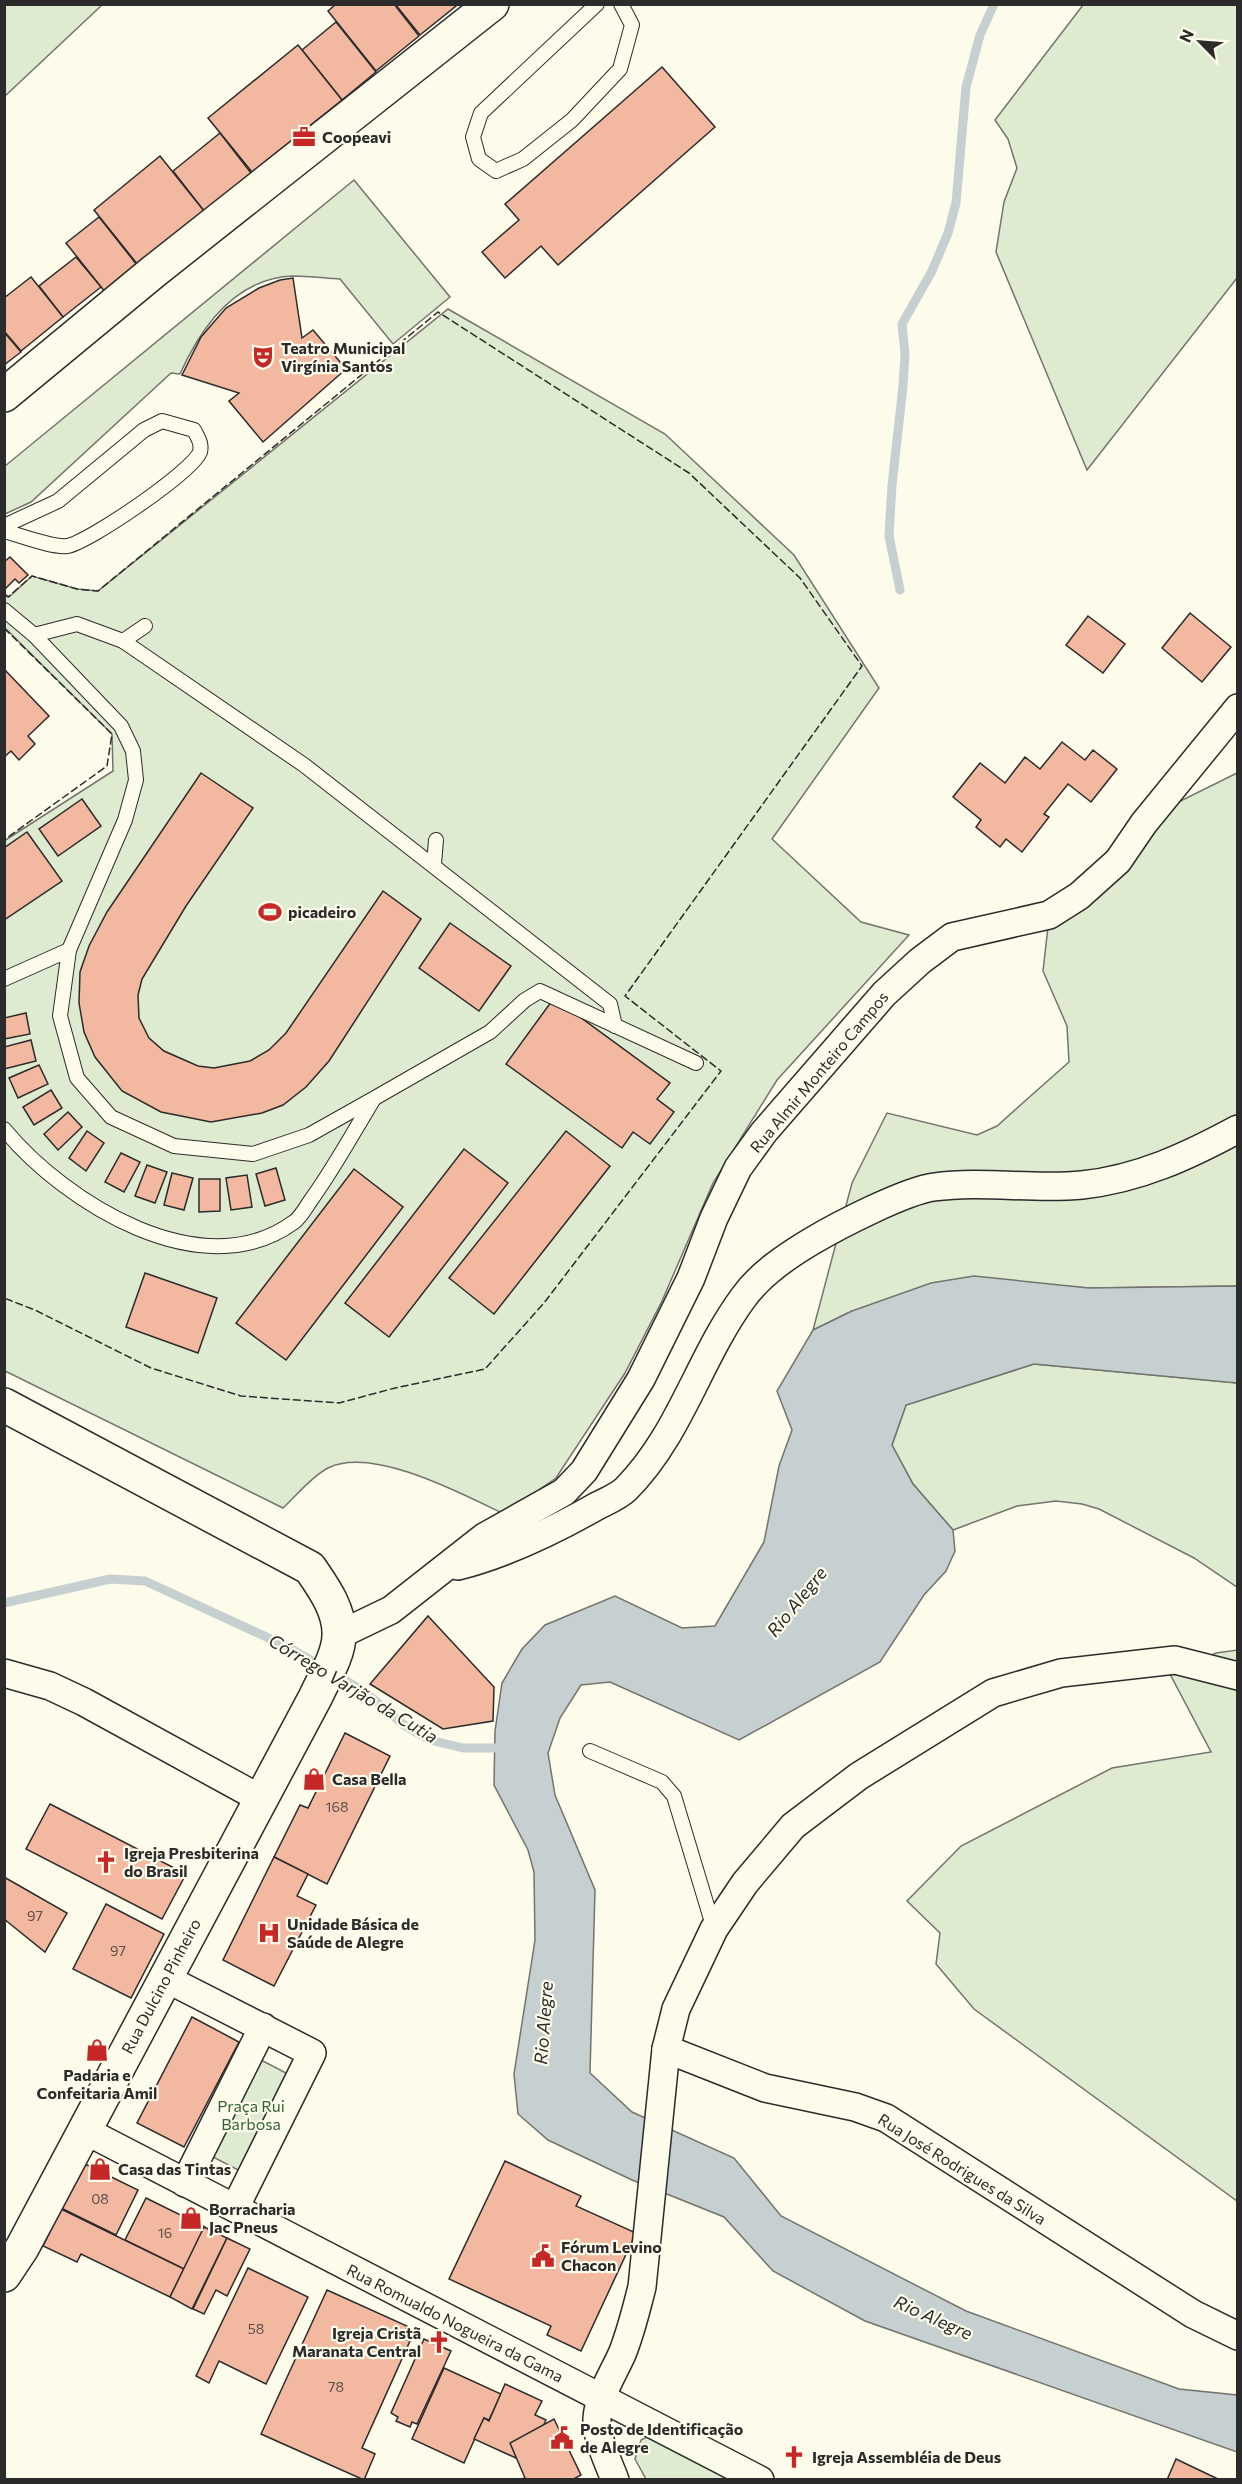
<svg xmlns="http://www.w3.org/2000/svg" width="1242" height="2484" viewBox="0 0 1242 2484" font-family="Commissioner,sans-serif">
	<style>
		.green { fill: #deebd1; stroke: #74746e; stroke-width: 1.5 }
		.water { fill: #c7d0d0; stroke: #74746e; stroke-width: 1.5 }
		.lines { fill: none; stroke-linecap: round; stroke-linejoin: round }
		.stream { stroke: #c7d0d0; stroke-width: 9 }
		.building { fill: #f2b8a0; stroke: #2b2b2b; stroke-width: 1.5 }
		.lane-casing { stroke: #2b2b2b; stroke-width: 16 }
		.street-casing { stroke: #2b2b2b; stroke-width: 30 }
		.highway-casing { stroke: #2b2b2b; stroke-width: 36 }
		.lane { stroke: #fdfbea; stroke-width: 14 }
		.street { stroke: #fdfbea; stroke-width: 27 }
		.highway { stroke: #fdfbea; stroke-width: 33 }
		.fence { stroke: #2b2b2b; stroke-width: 1.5; stroke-dasharray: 8 3; stroke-linecap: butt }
		.labels { text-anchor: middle; stroke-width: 4.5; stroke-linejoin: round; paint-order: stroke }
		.number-label { font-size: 14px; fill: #5d4e48 }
		.poi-label { font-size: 16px; font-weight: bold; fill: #2b2b2b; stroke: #fdfbea; text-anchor: start }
		.street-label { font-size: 16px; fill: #2b2b2b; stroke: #fdfbea }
		.park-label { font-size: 16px; fill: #34623c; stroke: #fdfbea }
		.water-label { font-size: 18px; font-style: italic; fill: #2b2b2b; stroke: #fdfbea }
	</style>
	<rect width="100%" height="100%" fill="#fdfbea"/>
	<g class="green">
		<path d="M 5,4 L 102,4 L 102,5 L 5,96 Z"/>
		<path d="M 1083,5 L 1238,5 L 1237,278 L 1087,470 L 996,252 L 1004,202 L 1017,168 L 1008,139 L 995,120 Z"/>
		<path d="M 354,180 L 450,297 L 393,344 L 340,279 C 324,278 308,276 293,276 C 236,278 201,327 180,374 L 171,373 L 31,502 L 5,514 L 5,466 Z"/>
		<path d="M 448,309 L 665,434 L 794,555 L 879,688 L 772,839 L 861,922 L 909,935 L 777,1080 L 713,1183 L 662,1301 L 625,1373 L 556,1478 L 504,1514 C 462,1494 373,1446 328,1468 C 312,1476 296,1496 283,1508 L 5,1371 L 4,841 L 113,771 L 112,734 L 5,628 L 5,594 L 9,597 L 32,576 L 77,589 L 98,591 Z"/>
		<path d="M 1237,773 L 1237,1286 L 1089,1288 L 1053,1286 L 852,1311 L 813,1330 L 852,1183 L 887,1113 L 977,1135 L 997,1126 L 1069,1062 L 1067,1026 L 1043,971 L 1048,927 L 1140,821 Z"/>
		<path d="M 1034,1364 L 1237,1383 L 1237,1587 L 1194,1558 L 1099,1509 L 1082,1504 L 1056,1501 L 1017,1506 L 953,1530 L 913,1484 L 892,1445 L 906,1405 Z"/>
		<path d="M 1237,1650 L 1237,2201 L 974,2009 L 936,1964 L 940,1933 L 907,1901 L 961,1846 L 1112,1768 L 1211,1752 L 1170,1674 L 1216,1653 Z"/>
		<path d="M 261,2060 L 290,2075 L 240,2171 L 211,2156 Z"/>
		<path d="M 651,2435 L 744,2479 L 646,2479 L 635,2459 L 641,2440 Z"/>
	</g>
	<path class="water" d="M 974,1276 L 1089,1288 L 1237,1286 L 1237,1383 L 1034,1364 L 906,1405 L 892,1445 L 913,1484 L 953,1530 L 955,1551 L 946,1571 L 924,1595 L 880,1662 L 739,1740 L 610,1682 L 581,1685 L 560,1718 L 548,1753 L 555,1795 L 595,1890 L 590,2073 L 632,2112 L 734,2158 L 781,2216 L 966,2311 L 1179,2389 L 1237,2395 L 1237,2452 L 865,2321 L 773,2271 L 724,2217 L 632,2180 L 548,2140 L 518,2114 L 514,2074 L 535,1940 L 534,1872 L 528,1850 L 494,1785 L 495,1731 L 502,1683 L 522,1649 L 545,1625 L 615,1596 L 682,1628 L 715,1626 L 764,1542 L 779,1466 L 792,1430 L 777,1391 L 813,1330 L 852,1311 L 931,1283 Z"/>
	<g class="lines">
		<g class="stream">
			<path d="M 900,590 L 889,536 L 892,485 L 903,386 L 905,354 L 902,324 L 932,271 L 948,233 L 956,203 L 966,87 L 980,35 L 994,4"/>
			<path d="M 4,1603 L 110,1579 L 145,1581 L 288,1647 L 365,1692 L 404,1725 L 430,1740 L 463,1748 L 504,1748"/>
		</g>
	</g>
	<g class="building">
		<path d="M 336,4 L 394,4 L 419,36 L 376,71 L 328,11 Z"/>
		<path d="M 395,4 L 455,4 L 456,6 L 420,35 Z"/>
		<path d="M 336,22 L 376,72 L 342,100 L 302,50 Z"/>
		<path d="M 298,45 L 342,100 L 252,172 L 208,118 Z"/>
		<path d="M 662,67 L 715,127 L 558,265 L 541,246 L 505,278 L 482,252 L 519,220 L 505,204 Z"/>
		<path d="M 220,133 L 251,173 L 204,211 L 173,171 Z"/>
		<path d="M 160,156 L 204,211 L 138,265 L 94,210 Z"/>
		<path d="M 99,217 L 137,265 L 105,292 L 66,243 Z"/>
		<path d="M 76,257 L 101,287 L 63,317 L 39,286 Z"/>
		<path d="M 31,277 L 63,317 L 21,351 L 4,331 L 4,298 Z"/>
		<path d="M 293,278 L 302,338 L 313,330 L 346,369 L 263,442 L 229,401 L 239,393 L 182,375 L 201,337 L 226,308 L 259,288 L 280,280 Z"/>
		<path d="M 4,332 L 21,352 L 4,365 Z"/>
		<path d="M 10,557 L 28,575 L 19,583 L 15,579 L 5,589 L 4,562 Z"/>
		<path d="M 1190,613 L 1231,647 L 1202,682 L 1162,648 Z"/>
		<path d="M 1088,616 L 1125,644 L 1103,673 L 1066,645 Z"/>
		<path d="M 4,669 L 49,716 L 28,736 L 35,744 L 19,760 L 11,751 L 4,757 Z"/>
		<path d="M 1062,742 L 1085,760 L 1093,750 L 1117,769 L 1091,802 L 1068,784 L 1044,814 L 1049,817 L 1022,852 L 1006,839 L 1000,847 L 976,827 L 981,820 L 953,797 L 980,763 L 1005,783 L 1025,757 L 1040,769 Z"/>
		<path d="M 201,773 L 253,808 L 186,906 L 142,979 L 138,995 L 139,1018 L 149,1038 L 164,1051 L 198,1066 L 214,1068 L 250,1061 L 269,1050 L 286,1033 L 383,891 L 421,919 L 329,1061 L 306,1087 L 283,1105 L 262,1113 L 211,1122 L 161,1112 L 122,1091 L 95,1057 L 84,1032 L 79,1003 L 80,972 L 89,946 L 107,912 Z"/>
		<path d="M 82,799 L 101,826 L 58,856 L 39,829 Z"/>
		<path d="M 27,832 L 62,881 L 4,920 L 4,848 Z"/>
		<path d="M 450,923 L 511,966 L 479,1011 L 419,968 Z"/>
		<path d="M 554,998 L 670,1083 L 657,1099 L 674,1112 L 650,1144 L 633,1132 L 622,1148 L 506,1064 Z"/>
		<path d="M 26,1013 L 30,1034 L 4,1039 L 4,1018 Z"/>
		<path d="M 31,1040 L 36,1061 L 4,1069 L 4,1047 Z"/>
		<path d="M 39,1065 L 48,1084 L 18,1098 L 9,1078 Z"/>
		<path d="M 51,1090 L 62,1108 L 34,1125 L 23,1107 Z"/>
		<path d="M 68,1112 L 82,1127 L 58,1150 L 44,1134 Z"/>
		<path d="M 87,1131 L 104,1143 L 86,1171 L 69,1158 Z"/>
		<path d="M 566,1131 L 610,1166 L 494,1314 L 449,1278 Z"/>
		<path d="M 464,1149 L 508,1183 L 389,1337 L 345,1303 Z"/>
		<path d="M 121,1153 L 140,1162 L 124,1192 L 105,1182 Z"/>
		<path d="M 147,1165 L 167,1172 L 155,1203 L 135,1196 Z"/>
		<path d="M 276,1168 L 285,1200 L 265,1206 L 256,1174 Z"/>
		<path d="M 354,1169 L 403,1207 L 286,1360 L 236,1323 Z"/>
		<path d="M 172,1173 L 193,1178 L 184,1210 L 164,1205 Z"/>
		<path d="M 247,1175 L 252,1207 L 231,1210 L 226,1178 Z"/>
		<path d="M 199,1179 L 220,1179 L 220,1211 L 199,1212 Z"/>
		<path d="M 145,1273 L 217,1298 L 198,1353 L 126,1327 Z"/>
		<path d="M 428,1616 L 494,1687 L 493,1721 L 443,1729 L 370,1684 Z"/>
		<path d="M 345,1733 L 390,1756 L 327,1884 L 274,1857 L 300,1805 L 308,1808 Z"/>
		<path d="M 50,1804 L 186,1874 L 162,1919 L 26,1849 Z"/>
		<path d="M 274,1857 L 308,1874 L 297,1896 L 316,1905 L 274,1986 L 223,1960 Z"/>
		<path d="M 4,1877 L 67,1913 L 45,1952 L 4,1919 Z"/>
		<path d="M 106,1904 L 164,1934 L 131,1998 L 73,1969 Z"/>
		<path d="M 192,2017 L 239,2042 L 184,2147 L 137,2123 Z"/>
		<path d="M 505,2161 L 581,2196 L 576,2206 L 636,2233 L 581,2351 L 547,2335 L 551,2326 L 449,2279 Z"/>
		<path d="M 83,2163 L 138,2190 L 116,2235 L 61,2208 Z"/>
		<path d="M 146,2198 L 205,2227 L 184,2269 L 125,2240 Z"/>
		<path d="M 61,2209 L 184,2269 L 170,2297 L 81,2254 L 77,2262 L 43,2246 Z"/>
		<path d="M 204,2227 L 227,2238 L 192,2309 L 170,2297 Z"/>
		<path d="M 227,2238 L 250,2249 L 227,2296 L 216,2290 L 204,2314 L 193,2309 Z"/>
		<path d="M 248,2268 L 308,2297 L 266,2384 L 219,2361 L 209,2383 L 196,2376 Z"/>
		<path d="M 327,2290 L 407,2326 L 402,2337 L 410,2341 L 362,2448 L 375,2454 L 364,2480 L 261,2434 Z"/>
		<path d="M 424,2339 L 451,2351 L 417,2424 L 412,2422 L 410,2427 L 396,2421 L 398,2417 L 391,2413 Z"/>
		<path d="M 444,2368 L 501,2394 L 489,2420 L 484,2418 L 464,2463 L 412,2439 Z"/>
		<path d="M 505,2384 L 542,2401 L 535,2415 L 546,2420 L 527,2463 L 474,2439 L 484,2418 L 489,2421 Z"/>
		<path d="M 554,2419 L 581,2475 L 572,2480 L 518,2480 L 525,2478 L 510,2443 Z"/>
		<path d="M 1176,2459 L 1220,2480 L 1167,2480 Z"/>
	</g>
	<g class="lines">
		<g class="lane-casing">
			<g id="lane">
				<path d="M 597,4 L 481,113 L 473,137 L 479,159 L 496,171 L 523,159 L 572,120 L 620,69 L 632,25 L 621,4"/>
				<path d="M 4,526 L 58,501 L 144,430 L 162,421 L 194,430 C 198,438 202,443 200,452 C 193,471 88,543 67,546 C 53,548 19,535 4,531"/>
				<path d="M 4,610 L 34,635 L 121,726 L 133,751 L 136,780 L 125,820 L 69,950 L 60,1016 L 77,1078 L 111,1117 L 174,1146 L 253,1154 L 309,1135 L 373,1099 L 490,1032 L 525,1000 L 540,991 L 696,1063"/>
				<path d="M 34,635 L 77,624 L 123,641 L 304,765 L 610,1004 L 615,1026"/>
				<path d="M 123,641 L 145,626"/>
				<path d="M 434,864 L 436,840"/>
				<path d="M 4,979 L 69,950"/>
				<path d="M 4,1129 C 65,1203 203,1289 294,1222 C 301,1217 306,1207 311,1200 C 334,1168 353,1133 373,1100"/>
				<path d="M 590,1751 L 662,1782 L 674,1796 L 714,1929"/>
			</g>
		</g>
		<g class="street-casing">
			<g id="street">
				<path d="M 458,1566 C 505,1554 555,1530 597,1506 C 607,1501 619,1496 626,1489 C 680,1435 699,1358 743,1298 C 760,1274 787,1256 812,1241 C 839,1225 905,1191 934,1187 C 983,1180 1033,1190 1082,1185 C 1139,1179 1188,1156 1238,1129"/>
				<path d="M 339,1635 L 391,1610 L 484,1537 L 564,1492 L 584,1471 L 641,1379 L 691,1278 L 714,1218 L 738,1168 L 764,1132 L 884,994 L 920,961 L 952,937 L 1049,915 L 1079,896 L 1118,861 L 1144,823 L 1238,708"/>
				<path d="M 4,1673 L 50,1686 L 84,1702 L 261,1799"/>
				<path d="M 165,1978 L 312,2053 L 235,2208"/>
				<path d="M 666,2049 L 765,2088 L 855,2107 L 886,2118 L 1193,2314 L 1238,2336"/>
				<path d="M 84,2130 L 760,2480"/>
				<path d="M 185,2183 L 263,2027"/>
				<path d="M 615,2480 C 608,2461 596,2438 597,2418 C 599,2395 613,2374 622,2354 C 631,2332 636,2310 642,2287 L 666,2049 L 676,2009 L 714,1929 L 745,1883 L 793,1826 L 859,1776 L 993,1693 L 1061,1673 L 1175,1660 L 1238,1676"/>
			</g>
		</g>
		<g class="highway-casing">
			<g id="highway">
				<path d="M 4,395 L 153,272 L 492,4"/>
				<path d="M 4,1405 L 310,1568 C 323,1587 340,1610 339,1635 C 339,1655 324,1678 316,1696 L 22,2248 L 4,2275"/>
			</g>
		</g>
		<use href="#lane" class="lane"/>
		<use href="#street" class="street"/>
		<use href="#highway" class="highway"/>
		<g class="fence">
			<path d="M 4,594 L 8,597 L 32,576 L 77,589 L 98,591 L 438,312 L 689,473 L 800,578 L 862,666 L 625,996 L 721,1071 L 544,1303 L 485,1369 L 395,1388 L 339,1403 L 241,1396 L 151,1368 L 35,1310 L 4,1298"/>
			<path d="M 4,628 L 112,734 L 107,766 L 4,840"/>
		</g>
	</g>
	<defs>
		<g id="office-bare" transform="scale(1.8)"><path d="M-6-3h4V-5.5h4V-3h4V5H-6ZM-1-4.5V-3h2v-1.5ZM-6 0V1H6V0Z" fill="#c62828" stroke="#fdfbea" stroke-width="2.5" paint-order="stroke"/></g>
		<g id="theatre-bare" transform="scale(1.8)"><path d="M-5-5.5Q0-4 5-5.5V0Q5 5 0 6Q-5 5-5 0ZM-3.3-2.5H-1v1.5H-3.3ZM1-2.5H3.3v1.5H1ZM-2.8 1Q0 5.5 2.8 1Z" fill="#c62828" stroke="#fdfbea" stroke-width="2.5" paint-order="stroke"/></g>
		<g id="stadium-bare" transform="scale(1.8)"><path d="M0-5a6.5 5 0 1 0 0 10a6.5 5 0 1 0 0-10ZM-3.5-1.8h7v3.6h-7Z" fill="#c62828" stroke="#fdfbea" stroke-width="2.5" paint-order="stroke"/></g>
		<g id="shop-bare" transform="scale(1.8)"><path d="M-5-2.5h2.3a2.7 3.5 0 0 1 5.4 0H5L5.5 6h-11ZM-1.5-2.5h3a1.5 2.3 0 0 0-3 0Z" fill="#c62828" stroke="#fdfbea" stroke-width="2.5" paint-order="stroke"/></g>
		<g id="church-bare" transform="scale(1.8)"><path d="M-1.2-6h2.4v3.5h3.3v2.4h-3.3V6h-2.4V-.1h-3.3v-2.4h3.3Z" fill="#c62828" stroke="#fdfbea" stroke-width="2.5" paint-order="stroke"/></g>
		<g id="hospital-bare" transform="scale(1.8)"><path d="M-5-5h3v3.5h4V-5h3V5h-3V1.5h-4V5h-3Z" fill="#c62828" stroke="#fdfbea" stroke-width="2.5" paint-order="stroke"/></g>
		<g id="civic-bare" transform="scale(1.8)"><path d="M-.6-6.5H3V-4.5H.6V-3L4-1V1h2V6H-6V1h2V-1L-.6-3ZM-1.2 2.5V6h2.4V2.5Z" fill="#c62828" stroke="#fdfbea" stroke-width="2.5" paint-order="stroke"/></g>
	</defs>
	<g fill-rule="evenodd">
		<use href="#office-bare" x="304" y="137"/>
		<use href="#theatre-bare" x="263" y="357"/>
		<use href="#stadium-bare" x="270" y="912"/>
		<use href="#shop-bare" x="314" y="1779"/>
		<use href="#church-bare" x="106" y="1862"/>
		<use href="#hospital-bare" x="269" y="1933"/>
		<use href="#shop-bare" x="97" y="2050"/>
		<use href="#shop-bare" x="100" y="2169"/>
		<use href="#shop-bare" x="191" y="2218"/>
		<use href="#civic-bare" x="543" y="2256"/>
		<use href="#church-bare" x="439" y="2342"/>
		<use href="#civic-bare" x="562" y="2438"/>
		<use href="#church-bare" x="794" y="2457"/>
	</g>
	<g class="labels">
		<g class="number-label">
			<text x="337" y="1812">168</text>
			<text x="35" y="1921">97</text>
			<text x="118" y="1956">97</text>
			<text x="100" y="2204">08</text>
			<text x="165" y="2238">16</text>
			<text x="256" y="2334">58</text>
			<text x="336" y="2392">78</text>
		</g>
		<g class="poi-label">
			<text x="322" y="143">Coopeavi</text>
			<text x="281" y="354">Teatro Municipal<tspan x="281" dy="18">Virgínia Santos</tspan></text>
			<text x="288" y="918">picadeiro</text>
			<text x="332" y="1785">Casa Bella</text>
			<text x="124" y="1859">Igreja Presbiterina<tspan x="124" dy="18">do Brasil</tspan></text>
			<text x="287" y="1930">Unidade Básica de<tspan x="287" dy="18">Saúde de Alegre</tspan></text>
			<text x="97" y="2081" text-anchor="middle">Padaria e<tspan x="97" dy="18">Confeitaria Amil</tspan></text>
			<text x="118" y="2175">Casa das Tintas</text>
			<text x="209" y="2215">Borracharia<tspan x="209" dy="18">Jac Pneus</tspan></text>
			<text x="561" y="2253">Fórum Levino<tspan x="561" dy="18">Chacon</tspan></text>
			<text x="421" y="2339" text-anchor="end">Igreja Cristã<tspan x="421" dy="18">Maranata Central</tspan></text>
			<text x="580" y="2435">Posto de Identificação<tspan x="580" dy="18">de Alegre</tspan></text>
			<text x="812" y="2463">Igreja Assembléia de Deus</text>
		</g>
		<g class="street-label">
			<text transform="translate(819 1072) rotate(-50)" y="6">Rua Almir Monteiro Campos</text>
			<text transform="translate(161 1986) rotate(-62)" y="6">Rua Dulcino Pinheiro</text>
			<text transform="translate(962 2169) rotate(32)" y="6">Rua José Rodrigues da Silva</text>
			<text transform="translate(455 2323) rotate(27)" y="6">Rua Romualdo Nogueira da Gama</text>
		</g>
		<g class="park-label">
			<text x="251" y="2112">Praça Rui<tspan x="251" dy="18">Barbosa</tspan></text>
		</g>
		<g class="water-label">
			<text transform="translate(797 1602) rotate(-51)" y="6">Rio Alegre</text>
			<text transform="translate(353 1689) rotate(31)" y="6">Córrego Varjão da Cutia</text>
			<text transform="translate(544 2023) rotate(-86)" y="6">Rio Alegre</text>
			<text transform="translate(933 2318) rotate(24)" y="6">Rio Alegre</text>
		</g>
	</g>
	<rect width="1242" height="2484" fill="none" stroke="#2b2b2b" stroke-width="12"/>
	<g transform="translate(1200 42) rotate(295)" stroke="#fdfbea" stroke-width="4.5" paint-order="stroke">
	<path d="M0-4.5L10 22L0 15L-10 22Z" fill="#2b2b2b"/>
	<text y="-9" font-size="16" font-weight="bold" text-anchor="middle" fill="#2b2b2b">N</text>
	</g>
</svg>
